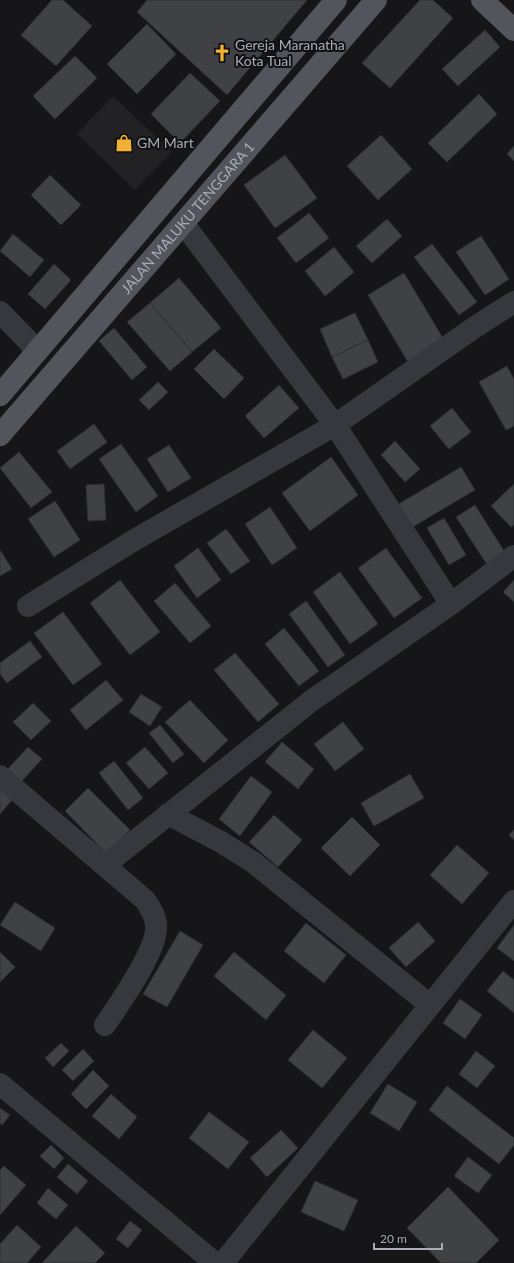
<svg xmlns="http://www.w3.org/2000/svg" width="514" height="1263" viewBox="0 0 514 1263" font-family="Lato,sans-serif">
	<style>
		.built { fill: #222225 }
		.building { fill: #404145; stroke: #303034 }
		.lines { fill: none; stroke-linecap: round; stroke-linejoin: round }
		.minor { stroke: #37383d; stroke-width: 22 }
		.major { stroke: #53555c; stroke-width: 22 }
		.labels { text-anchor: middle; stroke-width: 4; stroke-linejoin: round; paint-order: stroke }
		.poi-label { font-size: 14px; fill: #a8adb8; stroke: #111113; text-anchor: start }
		.street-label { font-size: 14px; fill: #a8adb8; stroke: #111113 }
	</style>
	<rect width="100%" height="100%" fill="#161618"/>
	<path class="built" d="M 113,96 L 172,152 L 135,190 L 77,134 Z"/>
	<g class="building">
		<path d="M 52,0 L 63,0 L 92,26 L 56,66 L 21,35 Z"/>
		<path d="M 147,0 L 307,0 L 227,95 L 137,12 Z"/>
		<path d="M 420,0 L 433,0 L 453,18 L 390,88 L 362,63 Z"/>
		<path d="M 147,24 L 176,54 L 137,94 L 107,64 Z"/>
		<path d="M 485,30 L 500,47 L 458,86 L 442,69 Z"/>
		<path d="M 75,56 L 97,78 L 55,119 L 33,96 Z"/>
		<path d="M 190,73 L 220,101 L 180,143 L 151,114 Z"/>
		<path d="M 479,94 L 497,114 L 447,162 L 428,143 Z"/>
		<path d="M 381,135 L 412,169 L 378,200 L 347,166 Z"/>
		<path d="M 514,146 L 514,161 L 507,154 Z"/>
		<path d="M 285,155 L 317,198 L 275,228 L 244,185 Z"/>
		<path d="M 50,175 L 81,205 L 61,225 L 31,195 Z"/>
		<path d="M 309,213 L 329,238 L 296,263 L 277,238 Z"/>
		<path d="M 387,219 L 402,236 L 372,263 L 356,246 Z"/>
		<path d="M 13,234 L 44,260 L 30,277 L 0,251 Z"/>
		<path d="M 481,236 L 509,279 L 485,295 L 456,252 Z"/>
		<path d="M 432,244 L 477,302 L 459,315 L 414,257 Z"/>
		<path d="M 334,247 L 354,272 L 325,296 L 305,271 Z"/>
		<path d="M 54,264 L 71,280 L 45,309 L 28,294 Z"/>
		<path d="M 404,273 L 444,340 L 408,362 L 368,295 Z"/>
		<path d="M 179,278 L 221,328 L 192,352 L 150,303 Z"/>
		<path d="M 150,303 L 192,352 L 170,371 L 127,322 Z"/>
		<path d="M 355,313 L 368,340 L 332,357 L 320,329 Z"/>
		<path d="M 114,328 L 147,367 L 132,380 L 99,341 Z"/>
		<path d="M 368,340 L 378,362 L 343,379 L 332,357 Z"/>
		<path d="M 214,349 L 244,378 L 224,399 L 194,369 Z"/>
		<path d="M 507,366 L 514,379 L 514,426 L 506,430 L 479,382 Z"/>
		<path d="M 158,382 L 168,392 L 149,410 L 139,400 Z"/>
		<path d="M 279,385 L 299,408 L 264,438 L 245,416 Z"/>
		<path d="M 452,408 L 471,432 L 449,449 L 430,426 Z"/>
		<path d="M 94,424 L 107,442 L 70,469 L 57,451 Z"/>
		<path d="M 395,441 L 420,469 L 405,482 L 381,455 Z"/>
		<path d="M 121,444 L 158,496 L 136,512 L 99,459 Z"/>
		<path d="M 169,445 L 191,478 L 168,492 L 147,459 Z"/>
		<path d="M 19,452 L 52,492 L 31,508 L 0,468 Z"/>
		<path d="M 331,457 L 358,495 L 310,531 L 282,493 Z"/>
		<path d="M 461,467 L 475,490 L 411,528 L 397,505 Z"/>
		<path d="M 104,484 L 106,520 L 88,521 L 86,485 Z"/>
		<path d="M 514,484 L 514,525 L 511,527 L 491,506 Z"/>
		<path d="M 55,501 L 80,540 L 54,557 L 28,519 Z"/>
		<path d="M 475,505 L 506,554 L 488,566 L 456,517 Z"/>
		<path d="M 270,507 L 297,548 L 272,565 L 245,524 Z"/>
		<path d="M 444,518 L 466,555 L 449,565 L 427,528 Z"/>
		<path d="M 226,529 L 250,561 L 231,574 L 207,543 Z"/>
		<path d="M 198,548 L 221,580 L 197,598 L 174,566 Z"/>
		<path d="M 386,548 L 422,598 L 394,618 L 358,568 Z"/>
		<path d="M 0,550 L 12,569 L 0,576 Z"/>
		<path d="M 340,572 L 378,624 L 350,644 L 313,592 Z"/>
		<path d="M 120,580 L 160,632 L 130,655 L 90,603 Z"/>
		<path d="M 514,580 L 514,602 L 503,592 Z"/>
		<path d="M 175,583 L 211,626 L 190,643 L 154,601 Z"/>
		<path d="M 306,601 L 345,655 L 328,667 L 289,614 Z"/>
		<path d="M 63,612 L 102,664 L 73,685 L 34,633 Z"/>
		<path d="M 284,628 L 319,671 L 299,686 L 265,644 Z"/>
		<path d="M 30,641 L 42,657 L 7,683 L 0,674 L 0,663 Z"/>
		<path d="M 235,653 L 279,704 L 258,722 L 214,670 Z"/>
		<path d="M 106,680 L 123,700 L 86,730 L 70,710 Z"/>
		<path d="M 141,694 L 162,707 L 150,726 L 129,712 Z"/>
		<path d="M 190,700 L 228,740 L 204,763 L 165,722 Z"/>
		<path d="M 33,703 L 51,721 L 31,740 L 13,722 Z"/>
		<path d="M 343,722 L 364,749 L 335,771 L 314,744 Z"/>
		<path d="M 160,725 L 184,754 L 173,763 L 149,733 Z"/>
		<path d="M 282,742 L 314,769 L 298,789 L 265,762 Z"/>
		<path d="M 28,747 L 42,759 L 21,782 L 7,770 Z"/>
		<path d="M 145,747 L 168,773 L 149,789 L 126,763 Z"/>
		<path d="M 114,761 L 143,798 L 128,810 L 99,773 Z"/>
		<path d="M 410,774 L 424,798 L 374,826 L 361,803 Z"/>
		<path d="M 251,776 L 272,792 L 240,836 L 219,819 Z"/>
		<path d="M 88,788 L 130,830 L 106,853 L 65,811 Z"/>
		<path d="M 0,789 L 12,800 L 0,814 Z"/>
		<path d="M 274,815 L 302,840 L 278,867 L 249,842 Z"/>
		<path d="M 352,817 L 380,845 L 350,876 L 321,848 Z"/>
		<path d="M 514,830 L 514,840 L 509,835 Z"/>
		<path d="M 457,845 L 489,873 L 462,904 L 430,875 Z"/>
		<path d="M 15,902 L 55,928 L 41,951 L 0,925 Z"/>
		<path d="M 418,922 L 435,941 L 406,967 L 389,948 Z"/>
		<path d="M 306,923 L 346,955 L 324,983 L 284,951 Z"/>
		<path d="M 514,925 L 514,961 L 497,948 Z"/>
		<path d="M 180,931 L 203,945 L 167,1007 L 143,994 Z"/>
		<path d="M 0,952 L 15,967 L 0,982 Z"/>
		<path d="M 234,952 L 286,995 L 266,1020 L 214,976 Z"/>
		<path d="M 503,971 L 514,980 L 514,1013 L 487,991 Z"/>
		<path d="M 460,999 L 482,1015 L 465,1039 L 443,1023 Z"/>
		<path d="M 313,1030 L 347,1058 L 322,1088 L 288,1060 Z"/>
		<path d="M 61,1043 L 69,1051 L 53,1067 L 45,1058 Z"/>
		<path d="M 83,1049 L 94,1061 L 73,1081 L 62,1070 Z"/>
		<path d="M 476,1051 L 495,1066 L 477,1088 L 459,1074 Z"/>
		<path d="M 93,1070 L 109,1086 L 86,1109 L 71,1094 Z"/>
		<path d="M 388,1084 L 417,1102 L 399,1131 L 370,1113 Z"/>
		<path d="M 447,1086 L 514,1138 L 514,1145 L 499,1164 L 429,1110 Z"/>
		<path d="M 111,1094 L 137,1117 L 119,1139 L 92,1116 Z"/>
		<path d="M 0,1108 L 10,1115 L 2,1125 L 0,1123 Z"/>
		<path d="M 209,1112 L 249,1142 L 228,1169 L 189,1138 Z"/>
		<path d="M 281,1130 L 298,1148 L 267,1177 L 250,1158 Z"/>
		<path d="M 51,1145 L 64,1158 L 54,1169 L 40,1156 Z"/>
		<path d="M 468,1157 L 492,1175 L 478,1193 L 454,1176 Z"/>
		<path d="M 68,1164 L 88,1181 L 77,1194 L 57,1177 Z"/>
		<path d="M 4,1166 L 26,1185 L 0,1215 L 0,1170 Z"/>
		<path d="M 315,1181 L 358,1200 L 344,1231 L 301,1212 Z"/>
		<path d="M 448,1187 L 499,1240 L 476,1263 L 441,1263 L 407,1228 Z"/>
		<path d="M 48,1188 L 68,1205 L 56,1219 L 37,1203 Z"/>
		<path d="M 130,1221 L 142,1230 L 128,1248 L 116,1239 Z"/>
		<path d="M 17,1225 L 41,1247 L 27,1263 L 0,1263 L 0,1244 Z"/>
		<path d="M 76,1226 L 105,1253 L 95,1263 L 42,1263 Z"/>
	</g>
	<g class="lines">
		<g class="minor">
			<path d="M 183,223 L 335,425 L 475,327 L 514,302"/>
			<path d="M 0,312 L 37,350"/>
			<path d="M 28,606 L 136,539 L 335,425 L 451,604 L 514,556"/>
			<path d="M 0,776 L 145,900 C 150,908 156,916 156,926 C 158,950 119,1004 105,1025"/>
			<path d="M 168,814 L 221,842 L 253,862 L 430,1005"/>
			<path d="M 105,865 L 311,701 L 451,604"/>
			<path d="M 0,1084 L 215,1263"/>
			<path d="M 223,1263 L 514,901"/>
		</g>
		<g class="major">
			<path d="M 482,0 L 514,30"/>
			<path d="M 0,395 L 336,0"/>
			<path id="s1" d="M 0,435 L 376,0"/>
		</g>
	</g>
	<defs>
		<g id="church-bare" transform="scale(1.38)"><path d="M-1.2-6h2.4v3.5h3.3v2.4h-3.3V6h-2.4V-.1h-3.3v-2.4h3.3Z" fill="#f2b134" stroke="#111113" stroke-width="2.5" paint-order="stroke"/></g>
		<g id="shop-bare" transform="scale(1.38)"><path d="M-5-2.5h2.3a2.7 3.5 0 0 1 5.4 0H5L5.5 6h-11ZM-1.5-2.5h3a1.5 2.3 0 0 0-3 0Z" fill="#f2b134" stroke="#111113" stroke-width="2.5" paint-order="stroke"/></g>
	</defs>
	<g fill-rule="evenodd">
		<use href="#church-bare" x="222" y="53"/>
		<use href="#shop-bare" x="124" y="143"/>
	</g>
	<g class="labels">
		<g class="poi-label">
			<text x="235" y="50">Gereja Maranatha<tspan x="235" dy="16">Kota Tual</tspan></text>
			<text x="137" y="148">GM Mart</text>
		</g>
		<g class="street-label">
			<text dy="5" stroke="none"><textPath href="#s1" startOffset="287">JALAN MALUKU TENGGARA 1</textPath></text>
		</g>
	</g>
	<path d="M374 1243v6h68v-6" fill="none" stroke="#a8adb8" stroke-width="2"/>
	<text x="380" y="1243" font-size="12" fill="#a8adb8" stroke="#111113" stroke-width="3" paint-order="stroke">20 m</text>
</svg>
